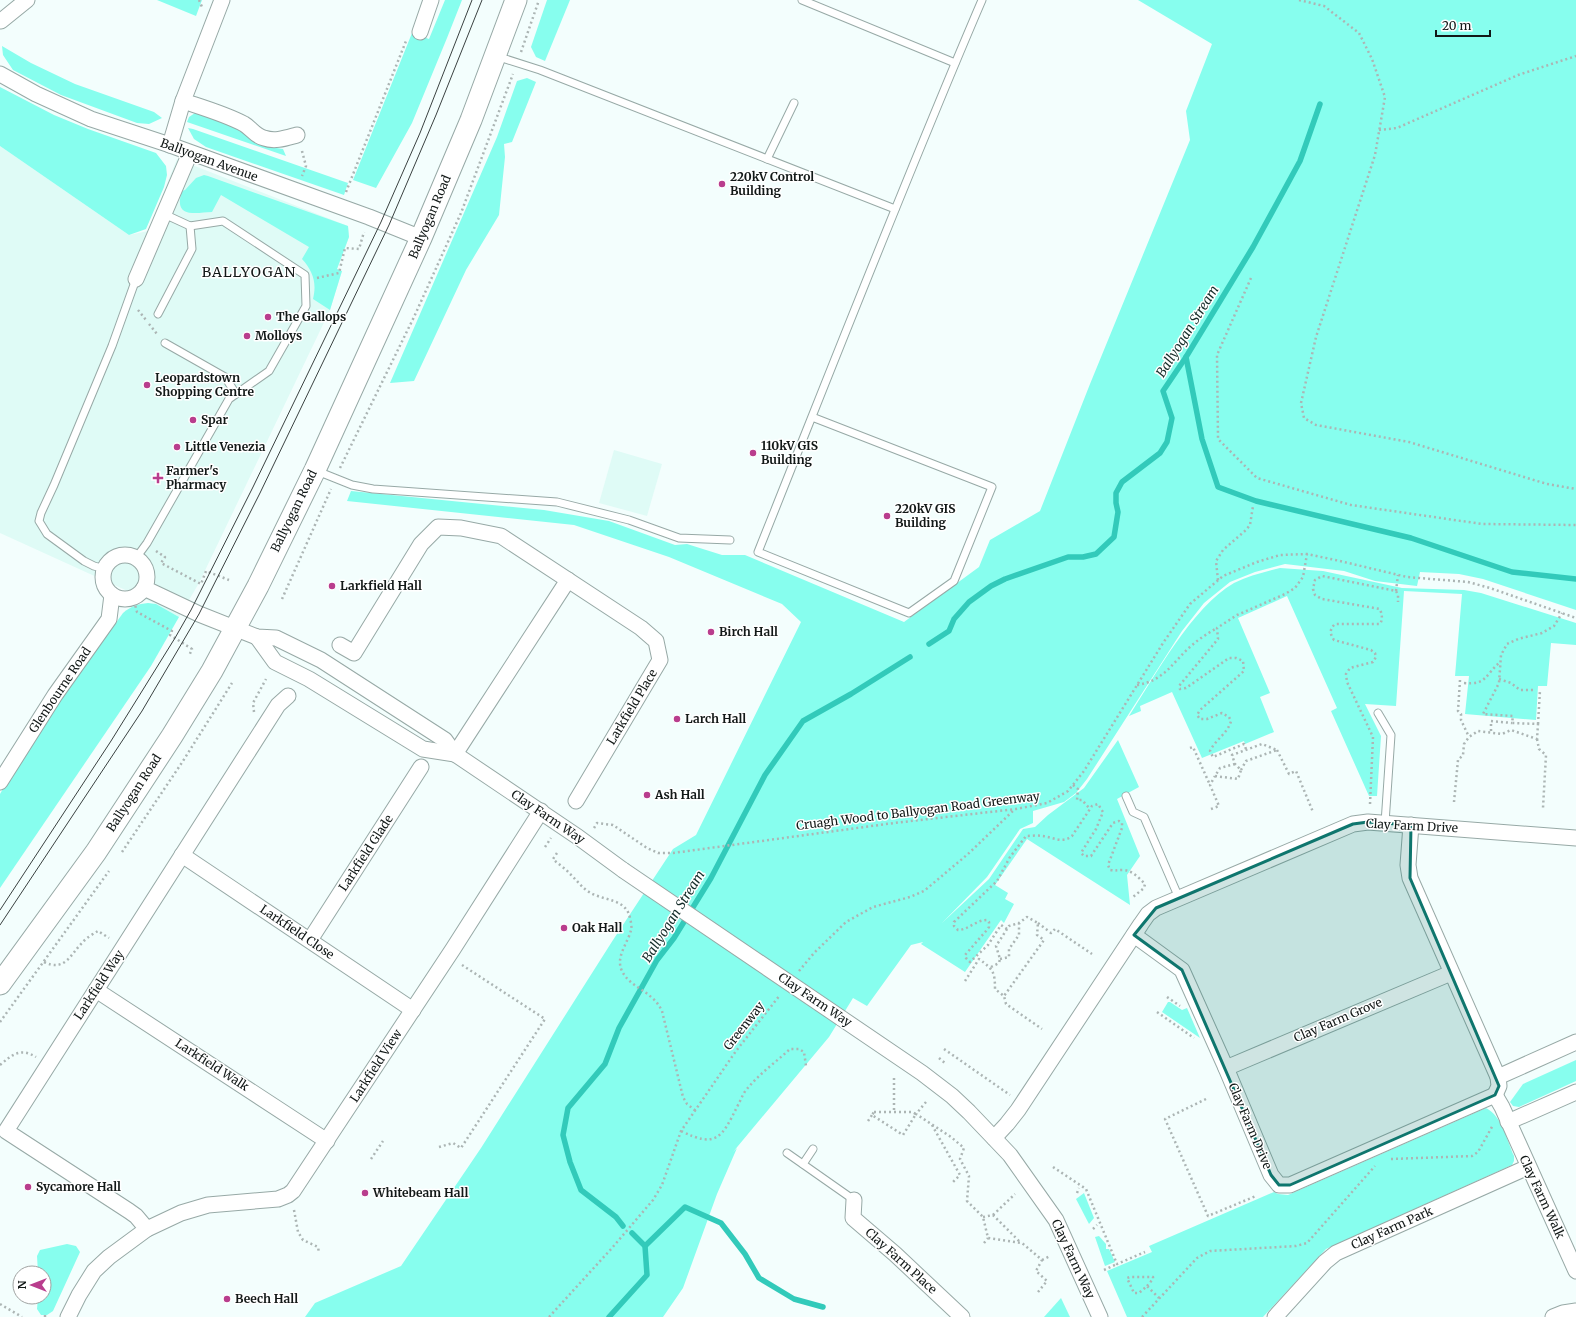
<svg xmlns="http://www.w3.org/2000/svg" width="1576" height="1317" viewBox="0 0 1576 1317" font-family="Merriweather,serif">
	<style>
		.built { fill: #dffbf6 }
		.green { fill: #87feee }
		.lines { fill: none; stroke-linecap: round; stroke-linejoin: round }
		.stream { stroke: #32caba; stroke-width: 5.5 }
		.lane-casing { stroke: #97a9a6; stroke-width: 9 }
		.street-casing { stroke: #97a9a6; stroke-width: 17 }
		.secondary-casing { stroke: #97a9a6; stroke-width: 23 }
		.path { stroke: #acb5b4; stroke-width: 2.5; stroke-dasharray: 2 3; stroke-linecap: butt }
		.lane { stroke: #fff; stroke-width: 7 }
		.street { stroke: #fff; stroke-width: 15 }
		.secondary { stroke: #fff; stroke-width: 21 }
		.tram { stroke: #3a4140; stroke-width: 1 }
		.street-bridge-casing { stroke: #97a9a6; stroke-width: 17; stroke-linecap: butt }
		.street-bridge { stroke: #fff; stroke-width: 15 }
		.marked { fill: #0f766e; fill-opacity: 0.2; stroke: #0f766e; stroke-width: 3; stroke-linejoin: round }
		.poi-dot { fill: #b93d8d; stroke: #fff; stroke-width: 1.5 }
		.labels { text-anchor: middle; stroke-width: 3; stroke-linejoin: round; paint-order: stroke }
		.street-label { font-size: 12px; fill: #121817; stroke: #fff }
		.poi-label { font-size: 12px; font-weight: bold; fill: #121817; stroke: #fff; text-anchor: start }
		.water-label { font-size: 13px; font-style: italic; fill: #162e2b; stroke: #fff }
		.quarter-label { font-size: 14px; letter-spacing: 1px; fill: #121817; stroke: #fff }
	</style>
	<rect width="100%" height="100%" fill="#f3fefd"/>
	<g class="built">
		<path d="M 0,146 L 129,235 L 148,231 L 177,159 L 348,226 L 349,237 L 337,269 L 342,271 L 330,310 L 199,583 L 179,617 L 156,604 L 0,533 Z"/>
		<path d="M 614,450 L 662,464 L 647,516 L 599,503 Z"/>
	</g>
	<g class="green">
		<path d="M 157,0 L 202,0 L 196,16 Z"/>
		<path d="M 445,0 L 462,0 L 447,38 L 412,123 L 376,188 L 353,180 L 412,33 L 429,39 Z"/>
		<path d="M 547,0 L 570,0 L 545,61 L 536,57 L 531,47 Z"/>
		<path d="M 1138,0 L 1576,0 L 1576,610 L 1483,579 L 1459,574 L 1420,572 L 1417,586 L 1375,581 L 1344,571 L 1285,564 L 1255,572 L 1230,582 L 1204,603 L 1182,631 L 1087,779 L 1076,793 L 1064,802 L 1033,811 L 1033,823 L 1020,829 L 987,877 L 942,923 L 989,879 L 1023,829 L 1035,827 L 1048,815 L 1084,788 L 1118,740 L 1139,787 L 1117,799 L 1140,856 L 1127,875 L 1130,905 L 1027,839 L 995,885 L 1008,893 L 1005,899 L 1014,904 L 1004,923 L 1001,920 L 965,972 L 921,944 L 923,942 L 911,945 L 867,1006 L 853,998 L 829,1037 L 733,1152 L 737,1148 L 717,1194 L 683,1288 L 663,1317 L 305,1317 L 315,1303 L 401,1266 L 481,1148 L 613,940 L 673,849 L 696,835 L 801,622 L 782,604 L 669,557 L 574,525 L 347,501 L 351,491 L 544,510 L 609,521 L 675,545 L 687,544 L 722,555 L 745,555 L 904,622 L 979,567 L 990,540 L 1040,511 L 1090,384 L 1190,140 L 1186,111 L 1212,44 Z"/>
		<path d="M 2,46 L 31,63 L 75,84 L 154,112 L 162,118 L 149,124 L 137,123 L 61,95 L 13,70 L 3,55 Z"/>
		<path d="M 527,78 L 536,82 L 512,142 L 504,144 L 505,157 L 499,215 L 466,270 L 414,381 L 390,383 L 497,137 L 517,81 Z"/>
		<path d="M 0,87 L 54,115 L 88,129 L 156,153 L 166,166 L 167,175 L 164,187 L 146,229 L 129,235 L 0,146 Z"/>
		<path d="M 195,113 L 201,113 L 240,130 L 270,147 L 283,149 L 286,156 L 187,122 L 189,117 Z"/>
		<path d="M 188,128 L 193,129 L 348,183 L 344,195 L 206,147 L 194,139 Z"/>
		<path d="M 204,175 L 208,176 L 348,226 L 349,237 L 337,269 L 342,271 L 330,310 L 313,299 C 317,283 313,271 302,259 L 309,247 L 221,195 L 212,212 C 194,213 173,218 182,191 L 185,190 L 196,178 Z"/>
		<path d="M 1280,568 L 1323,571 L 1402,588 L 1464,590 L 1481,593 L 1576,623 L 1576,645 L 1551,643 L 1547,686 L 1538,686 L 1536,720 L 1465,714 L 1469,676 L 1455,676 L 1462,594 L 1404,591 L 1396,706 L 1365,704 L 1381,736 L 1377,796 L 1369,796 L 1331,711 L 1337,708 L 1287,596 L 1238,618 L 1270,693 L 1260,697 L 1274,732 L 1245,744 L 1244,741 L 1202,758 L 1172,692 L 1140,706 L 1141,711 L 1129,716 C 1155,676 1192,607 1234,583 C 1248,576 1264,572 1280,568 Z"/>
		<path d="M 148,603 L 156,604 L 179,617 L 151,666 L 0,888 L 0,794 L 22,756 L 45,721 L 123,613 C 131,606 138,604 148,603 Z"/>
		<path d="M 1168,1002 L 1170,1002 L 1182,1010 L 1187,1008 L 1200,1038 L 1162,1012 Z"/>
		<path d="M 1576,1060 L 1576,1081 L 1519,1107 L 1513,1106 L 1510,1102 L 1523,1084 Z"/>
		<path d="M 1486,1108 C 1502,1116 1507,1140 1514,1156 L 1514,1161 L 1512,1165 L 1326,1249 L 1263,1317 L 1127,1317 L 1107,1271 L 1152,1252 L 1149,1246 L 1274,1192 L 1278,1194 L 1288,1195 Z"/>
		<path d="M 1084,1193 L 1094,1218 L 1089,1224 L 1076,1199 Z"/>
		<path d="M 1099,1236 L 1106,1244 L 1106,1249 L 1109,1249 L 1115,1262 L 1105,1266 L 1095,1237 Z"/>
		<path d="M 67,1244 L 76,1246 L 80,1252 L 53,1311 L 47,1315 L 41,1315 L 37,1309 L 38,1297 L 44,1297 L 44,1273 L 38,1273 L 37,1256 L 40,1250 Z"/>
		<path d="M 1061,1298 L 1070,1317 L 1044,1317 Z"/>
	</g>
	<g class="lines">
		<g class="stream">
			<path d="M 1186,357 L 1202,439 L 1218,487 L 1256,501 L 1411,538 L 1512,572 L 1576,579"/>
			<path d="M 929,644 L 949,631 L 954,619 L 969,602 L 991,586 L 1005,579 L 1068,557 L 1083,557 L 1096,554 L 1114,537 L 1118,512 L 1116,503 L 1116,493 L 1122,482 L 1160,453 L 1167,442 L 1172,418 L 1163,391 L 1186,357 L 1253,247 L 1300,161 L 1320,104"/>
			<path d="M 623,1226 L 616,1217 L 581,1190 L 570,1162 L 563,1135 L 568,1108 L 605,1064 L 619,1028 L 657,960 L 674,938 L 711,878 L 765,775 L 803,721 L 851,694 L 910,657"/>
			<path d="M 645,1246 L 685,1207 L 721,1223 L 745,1254 L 759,1278 L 794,1299 L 823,1307"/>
			<path d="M 609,1317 L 647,1275 L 645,1246 L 632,1233"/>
		</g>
		<g class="lane-casing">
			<g id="lane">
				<path d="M 802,0 L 955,63"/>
				<path d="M 496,56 L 540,70 L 895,209"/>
				<path d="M 767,159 L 794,103"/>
				<path d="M 158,314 L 192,249 L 190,226"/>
				<path d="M 165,343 L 225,377 L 236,394"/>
				<path d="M 812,417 L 992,487 L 954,581 L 909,613 L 758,552 C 832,367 904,182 982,0"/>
				<path d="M 317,471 L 352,485 L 373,489 L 557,502 L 629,520 L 679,538 L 730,540"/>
				<path d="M 136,558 L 147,543 L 229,399 L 269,371 L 306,306 L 305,275 L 223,221 L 190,226 L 164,214"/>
				<path d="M 105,569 L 94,566 L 84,561 L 47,534 L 39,521 L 41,513 L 54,485 L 112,346 L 136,279"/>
				<path d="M 1378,713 L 1391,735 L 1385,823"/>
				<path d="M 1126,796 L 1133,812 L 1144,817 L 1179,898"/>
				<path d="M 787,1153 L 854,1200"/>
				<path d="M 803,1164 L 813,1149"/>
			</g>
		</g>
		<g class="street-casing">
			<g id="street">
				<path d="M 1,21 L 27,0"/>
				<path d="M 420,32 L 431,0"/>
				<path d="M 0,74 L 36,94 L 91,119 L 170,145 L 369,217 L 421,238"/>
				<path d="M 183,101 C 204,108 225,114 244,124 C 251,128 255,136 264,138 C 275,142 286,138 297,135"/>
				<path d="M 170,145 L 183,101 L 222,0"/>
				<path d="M 136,279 L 190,153"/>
				<circle cx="125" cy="577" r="22"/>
				<path d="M 144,588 L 199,614 L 257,637 L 276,638 L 321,660 L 445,740 L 455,754 L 578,837 L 623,870"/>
				<path d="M 257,637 L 275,662 L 309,679 L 423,749 L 455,754"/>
				<path d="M 340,645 L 354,653 L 421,544 L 438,527 L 461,528 L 501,536 L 641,628 L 656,641 L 660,660 L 576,801"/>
				<path d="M 455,754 L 568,580"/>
				<path d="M 0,782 L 55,695 L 109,619 L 112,595"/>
				<path d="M 1411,825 L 1408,865 L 1410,878 L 1498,1077 L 1499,1086 L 1495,1095"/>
				<path d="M 182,855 L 413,1010"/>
				<path d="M 1134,935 L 1182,970 L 1226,1068 L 1271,1175 L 1279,1185 L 1290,1185 L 1495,1095"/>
				<path d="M 310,940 L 421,767"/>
				<path d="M 96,990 L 327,1141"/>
				<path d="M 841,1018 L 922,1073 L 952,1096 L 969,1112 L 1010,1155 L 1056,1220 L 1100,1317"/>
				<path d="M 1226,1068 L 1451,973"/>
				<path d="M 1498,1077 L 1576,1042"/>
				<path d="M 1495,1095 L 1502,1107 L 1576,1271"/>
				<path d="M 1508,1122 L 1576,1092"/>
				<path d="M 994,1138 L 1007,1124 L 1018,1110 L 1141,924 L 1148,914 L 1156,908 L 1353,824 L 1368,822 L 1576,838"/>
				<path d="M 854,1200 L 853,1218 L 895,1254 L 962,1317"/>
				<path d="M 147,1229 L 136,1216 L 129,1211 L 6,1131 L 278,705 L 288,696"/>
				<path d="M 68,1317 L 79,1295 L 94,1271 L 109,1257 L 147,1229 L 181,1213 L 208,1205 L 278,1199 L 288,1195 L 293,1191 L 453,949 L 541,811"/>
				<path d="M 1275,1317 L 1325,1262 L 1336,1253 L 1528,1167"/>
				<path d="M 1553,1317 L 1563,1313 L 1576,1311"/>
			</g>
		</g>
		<g class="secondary-casing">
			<path id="secondary" d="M 0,984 L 96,852 L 172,736 L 212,671 L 258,586 L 315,470 L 421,238 L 471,120 L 516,0"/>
		</g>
		<g class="path">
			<path d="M 199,0 L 202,7"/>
			<path d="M 1299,0 L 1324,6 L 1359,33 L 1372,59 L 1385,97 L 1375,155 L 1316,337 L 1301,403 L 1304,418 L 1316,425 L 1409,442 L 1547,484 L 1576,489"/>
			<path d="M 521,52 L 539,0"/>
			<path d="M 1379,130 L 1397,128 L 1518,75 L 1576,56"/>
			<path d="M 302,151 L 306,166 L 302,176"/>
			<path d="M 346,192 L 406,41"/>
			<path d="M 317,278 L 339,273 L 345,248 L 359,249 L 364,232"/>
			<path d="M 1251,278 L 1217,355 L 1218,439 L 1257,478 L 1351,505 L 1482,524 L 1576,525"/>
			<path d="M 138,310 L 146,320"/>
			<path d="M 149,324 L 157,334"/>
			<path d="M 340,468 L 414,317 L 461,213 L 513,74"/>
			<path d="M 156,551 L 165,557 L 161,563 L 201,584 L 206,571 L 229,580"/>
			<path d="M 1218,580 L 1216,561 L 1223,550 L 1246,530 L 1250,525 L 1253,506"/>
			<path d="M 1396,591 L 1398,575"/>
			<path d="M 282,599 L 331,489"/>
			<path d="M 134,601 L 137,612 L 172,631 L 170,635 L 192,649 L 189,656"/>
			<path d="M 1499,679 L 1511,683 L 1520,690 L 1533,690"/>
			<path d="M 1460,680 L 1458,711 L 1461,714 L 1461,720 L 1469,737"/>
			<path d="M 1464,683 C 1487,685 1485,675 1500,662"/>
			<path d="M 1137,685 C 1164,681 1172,663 1191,646 C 1199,639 1208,633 1217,628"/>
			<path d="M 254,712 L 253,703 L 266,679"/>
			<path d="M 1538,724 L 1540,690"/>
			<path d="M 1491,731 L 1491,721 L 1512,723"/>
			<path d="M 1537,739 L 1539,749 L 1546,755 L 1543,808"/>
			<path d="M 1190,748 L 1193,747 L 1210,785"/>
			<path d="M 1246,749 L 1244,744 L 1213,757 L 1210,751 C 1215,740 1228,733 1231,721 L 1229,717 L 1222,713 L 1207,719 L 1200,719 L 1197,715 L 1200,710 L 1244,671 L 1243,661 L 1236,658 L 1229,658 L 1186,688 L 1180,689 L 1179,686 L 1218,639 L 1217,628 L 1237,615 L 1285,594 L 1295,588 L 1303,577 L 1307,554"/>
			<path d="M 1277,750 L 1289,774 L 1296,771 L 1313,812"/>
			<path d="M 1235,764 L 1220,768 L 1215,776 L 1238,779 L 1241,770 L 1235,764 L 1232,755 L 1262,744 L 1277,750 L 1246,761 L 1241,770"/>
			<path d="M 1073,785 L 1078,789 L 1077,800 L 1082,800 L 1090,809"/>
			<path d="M 1454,802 L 1458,760 L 1463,755 L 1464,744 L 1469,737 L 1478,731 L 1502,734 L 1511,730 L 1537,739 L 1538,724 L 1512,723 L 1513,716 L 1483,714 L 1499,683 L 1501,655 L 1507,644 L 1518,639 L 1542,633 L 1554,626 L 1562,613"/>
			<path d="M 1370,804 L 1373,737 L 1347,682 L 1346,674 L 1350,668 L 1373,662 L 1376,657 L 1375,653 L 1371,650 L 1334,640 C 1330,634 1329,630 1335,624 L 1380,624 C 1383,619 1382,615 1380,609 L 1322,599 L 1315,595 L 1313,589 L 1315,580 L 1322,576 L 1396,591 L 1398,595 L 1398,602"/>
			<path d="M 1211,809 L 1219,806 L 1210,785 L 1215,776"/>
			<path d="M 594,828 L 597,823 L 613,825 L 647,848 L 658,853 L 673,853 L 894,823 L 1016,809 L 1047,803 L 1068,791 L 1084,771 L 1163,643 L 1190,604 L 1223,576 L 1257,562 L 1280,555 L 1307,554 L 1340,561 L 1407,577 L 1468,582 L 1490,588 L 1576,618"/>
			<path d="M 545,847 L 551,838"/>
			<path d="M 122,852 L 183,761 L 232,683"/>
			<path d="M 557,853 L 553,859 C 558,864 565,868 569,873 C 576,879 581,887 589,892 C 603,901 626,898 630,918 C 631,922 632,927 631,930 C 628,943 615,957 622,971 C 630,988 653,991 662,1011 L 683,1097 L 687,1104 L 696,1111"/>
			<path d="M 1038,923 L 1051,933 L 1055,929 L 1092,954"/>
			<path d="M 1007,929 L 1001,925 L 988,945 L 970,962 L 966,958 L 965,955 L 986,931 L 989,927 L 989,922 L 987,920 C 976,920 968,930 958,930 L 954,926 L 954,922 L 997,881 L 1010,857 L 1026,836 C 1031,836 1037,835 1042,836 C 1053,837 1062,844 1072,836 L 1092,806 L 1098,804 L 1103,812 L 1096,829 L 1081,853 L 1084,856 L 1091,856 L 1113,823 L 1119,821 L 1122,823 L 1122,828 L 1108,865 L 1110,870 C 1115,871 1118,870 1123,870 C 1132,870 1139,878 1145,884 L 1144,888 L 1133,897"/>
			<path d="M 1000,959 L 1009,957 L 1009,949 L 1019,935 L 1019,923"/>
			<path d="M 44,962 C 65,972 70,955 82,943 C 86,938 93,934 98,931 L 109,938"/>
			<path d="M 991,967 L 999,963 L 1000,959 L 996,946 L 1009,926 L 1019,923 L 1027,917 L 1038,923 L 1037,935 L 1044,940 L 1004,996"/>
			<path d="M 799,971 L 814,953 L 846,922 L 873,907 L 910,897 L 924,891 L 968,854 L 1015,809"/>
			<path d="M 965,981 L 979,959 C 993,969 995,972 995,989 L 1004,996 L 1006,1004 L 1042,1029"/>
			<path d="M 1167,997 L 1180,1006"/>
			<path d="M 1157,1012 L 1194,1038"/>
			<path d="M 0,1022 L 109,871"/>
			<path d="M 944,1049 L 1010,1095"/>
			<path d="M 939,1058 L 946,1064"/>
			<path d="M 0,1065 C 12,1055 20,1047 36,1057"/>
			<path d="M 894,1078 L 894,1112"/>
			<path d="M 1206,1099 L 1165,1119 L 1208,1216 L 1256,1196"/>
			<path d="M 926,1102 L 916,1114 L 951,1137 L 964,1148 L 960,1159 L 969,1176 L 967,1201 L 983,1217 L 988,1238 L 1022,1243 L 1042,1260 L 1036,1271 L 1047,1281 L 1038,1292"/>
			<path d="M 874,1112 L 912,1112 L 916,1114 L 903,1135 L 872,1115 Z"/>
			<path d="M 868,1121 L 872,1115"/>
			<path d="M 932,1125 L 960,1175 L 952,1183"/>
			<path d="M 681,1131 C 717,1149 722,1137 738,1105 C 741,1100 743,1093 747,1089 C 759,1074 776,1062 790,1049 L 799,1049 L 804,1052 L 806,1066"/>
			<path d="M 439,1147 L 453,1143 L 461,1148 L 545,1019 L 462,965"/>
			<path d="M 371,1159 L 383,1141"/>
			<path d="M 1391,1159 L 1472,1156 L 1478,1152 L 1493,1125"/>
			<path d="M 1053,1167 L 1086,1189 L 1117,1264 L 1145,1252"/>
			<path d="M 1077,1193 L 1079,1188"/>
			<path d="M 294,1210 L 298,1232 L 303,1240 L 318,1247 L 319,1253"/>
			<path d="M 993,1215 L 1015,1194"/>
			<path d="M 983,1217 L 993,1215 L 1021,1243"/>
			<path d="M 1093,1229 L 1097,1225"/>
			<path d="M 984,1243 L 988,1238"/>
			<path d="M 1042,1260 L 1050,1256"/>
			<path d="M 1104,1270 L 1117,1264"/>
			<path d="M 1147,1286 L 1153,1279 L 1153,1277 L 1130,1277 L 1127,1278 L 1134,1293 L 1139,1293 L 1147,1286 L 1159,1298"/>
			<path d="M 0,1304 L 22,1317"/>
			<path d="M 45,1315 L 45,1317"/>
			<path d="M 549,1317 L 612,1248 L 653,1200 L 662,1185 L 681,1131 L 736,1051 L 780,995"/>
			<path d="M 1142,1317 L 1197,1258 L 1210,1251 L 1296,1246 L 1307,1243 L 1375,1166"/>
		</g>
		<use href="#lane" class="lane"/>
		<use href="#street" class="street"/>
		<use href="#secondary" class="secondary"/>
		<g class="tram">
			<path d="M 0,910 L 111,741 L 175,638 L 191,610 L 253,487 L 381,222 L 420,133 L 472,0"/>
			<path d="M 0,925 L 142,711 L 199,614 L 260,493 L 389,225 L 436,115 L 482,0"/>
		</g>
		<g class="street-bridge-casing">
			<path id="street-bridge" d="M 623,870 L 841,1018"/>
		</g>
		<use href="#street-bridge" class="street-bridge"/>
	</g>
	<path class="marked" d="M 1368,822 L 1411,825 L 1410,878 L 1499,1086 L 1495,1095 L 1290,1185 L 1279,1185 L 1271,1175 L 1182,970 L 1134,935 L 1156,908 L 1353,824 Z"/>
	<g class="poi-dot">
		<circle cx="722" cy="184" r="4"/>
		<circle cx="268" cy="317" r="4"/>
		<circle cx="247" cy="336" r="4"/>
		<circle cx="147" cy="385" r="4"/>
		<circle cx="193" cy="420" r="4"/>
		<circle cx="177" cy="447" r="4"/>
		<circle cx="753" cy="453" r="4"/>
		<path d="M156 472h4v4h4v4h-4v4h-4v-4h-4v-4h4z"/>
		<circle cx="887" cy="516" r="4"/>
		<circle cx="332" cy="586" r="4"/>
		<circle cx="711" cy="632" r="4"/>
		<circle cx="677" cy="719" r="4"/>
		<circle cx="647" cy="795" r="4"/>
		<circle cx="564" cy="928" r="4"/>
		<circle cx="28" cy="1187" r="4"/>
		<circle cx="365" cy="1193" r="4"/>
		<circle cx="227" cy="1299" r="4"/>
	</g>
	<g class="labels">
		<g class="street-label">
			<text transform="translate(209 160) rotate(20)" y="4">Ballyogan Avenue</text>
			<text transform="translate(430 217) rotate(-67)" y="4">Ballyogan Road</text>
			<text transform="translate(294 511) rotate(-64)" y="4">Ballyogan Road</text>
			<text transform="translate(60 690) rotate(-56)" y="4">Glenbourne Road</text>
			<text transform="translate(632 707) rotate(-59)" y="4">Larkfield Place</text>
			<text transform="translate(134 793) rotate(-57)" y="4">Ballyogan Road</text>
			<text transform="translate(918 811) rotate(-7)" y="4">Cruagh Wood to Ballyogan Road Greenway</text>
			<text transform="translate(548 817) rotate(34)" y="4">Clay Farm Way</text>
			<text transform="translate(1412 826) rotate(3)" y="4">Clay Farm Drive</text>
			<text transform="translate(366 853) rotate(-57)" y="4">Larkfield Glade</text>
			<text transform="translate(297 932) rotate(34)" y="4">Larkfield Close</text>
			<text transform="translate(99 985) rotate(-57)" y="4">Larkfield Way</text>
			<text transform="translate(815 1000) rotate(34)" y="4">Clay Farm Way</text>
			<text transform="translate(1338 1020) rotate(-23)" y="4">Clay Farm Grove</text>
			<text transform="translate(744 1026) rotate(-52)" y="4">Greenway</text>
			<text transform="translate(212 1065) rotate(33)" y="4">Larkfield Walk</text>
			<text transform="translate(376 1066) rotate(-57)" y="4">Larkfield View</text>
			<text transform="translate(1250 1126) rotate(67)" y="4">Clay Farm Drive</text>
			<text transform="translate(1542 1197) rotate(65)" y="4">Clay Farm Walk</text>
			<text transform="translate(1392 1228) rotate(-24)" y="4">Clay Farm Park</text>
			<text transform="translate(1073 1259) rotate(65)" y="4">Clay Farm Way</text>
			<text transform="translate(901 1261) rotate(42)" y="4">Clay Farm Place</text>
		</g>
		<g class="poi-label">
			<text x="730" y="181">220kV Control<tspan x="730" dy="14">Building</tspan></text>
			<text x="276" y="321">The Gallops</text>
			<text x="255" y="340">Molloys</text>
			<text x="155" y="382">Leopardstown<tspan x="155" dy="14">Shopping Centre</tspan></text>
			<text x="201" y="424">Spar</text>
			<text x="761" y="450">110kV GIS<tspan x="761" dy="14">Building</tspan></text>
			<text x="185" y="451">Little Venezia</text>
			<text x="166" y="475">Farmer's<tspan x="166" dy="14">Pharmacy</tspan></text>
			<text x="895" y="513">220kV GIS<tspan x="895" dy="14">Building</tspan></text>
			<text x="340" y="590">Larkfield Hall</text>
			<text x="719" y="636">Birch Hall</text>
			<text x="685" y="723">Larch Hall</text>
			<text x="655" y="799">Ash Hall</text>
			<text x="572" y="932">Oak Hall</text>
			<text x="36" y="1191">Sycamore Hall</text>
			<text x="373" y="1197">Whitebeam Hall</text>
			<text x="235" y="1303">Beech Hall</text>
		</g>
		<g class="water-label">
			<text transform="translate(1187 331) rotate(-58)" y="5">Ballyogan Stream</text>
			<text transform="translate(673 916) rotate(-58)" y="5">Ballyogan Stream</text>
		</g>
		<g class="quarter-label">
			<text x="249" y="277">BALLYOGAN</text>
		</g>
	</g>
	<g transform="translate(32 1285) rotate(270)"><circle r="19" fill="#ffffff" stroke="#a0a3a2"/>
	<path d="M0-3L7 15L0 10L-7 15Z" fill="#b93d8d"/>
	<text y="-6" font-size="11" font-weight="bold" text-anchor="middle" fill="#121817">N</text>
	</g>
	<path d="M1436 30v6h54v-6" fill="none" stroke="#121817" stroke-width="2"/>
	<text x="1442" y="30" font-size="12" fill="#121817" stroke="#ffffff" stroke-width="3" paint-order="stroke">20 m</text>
</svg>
